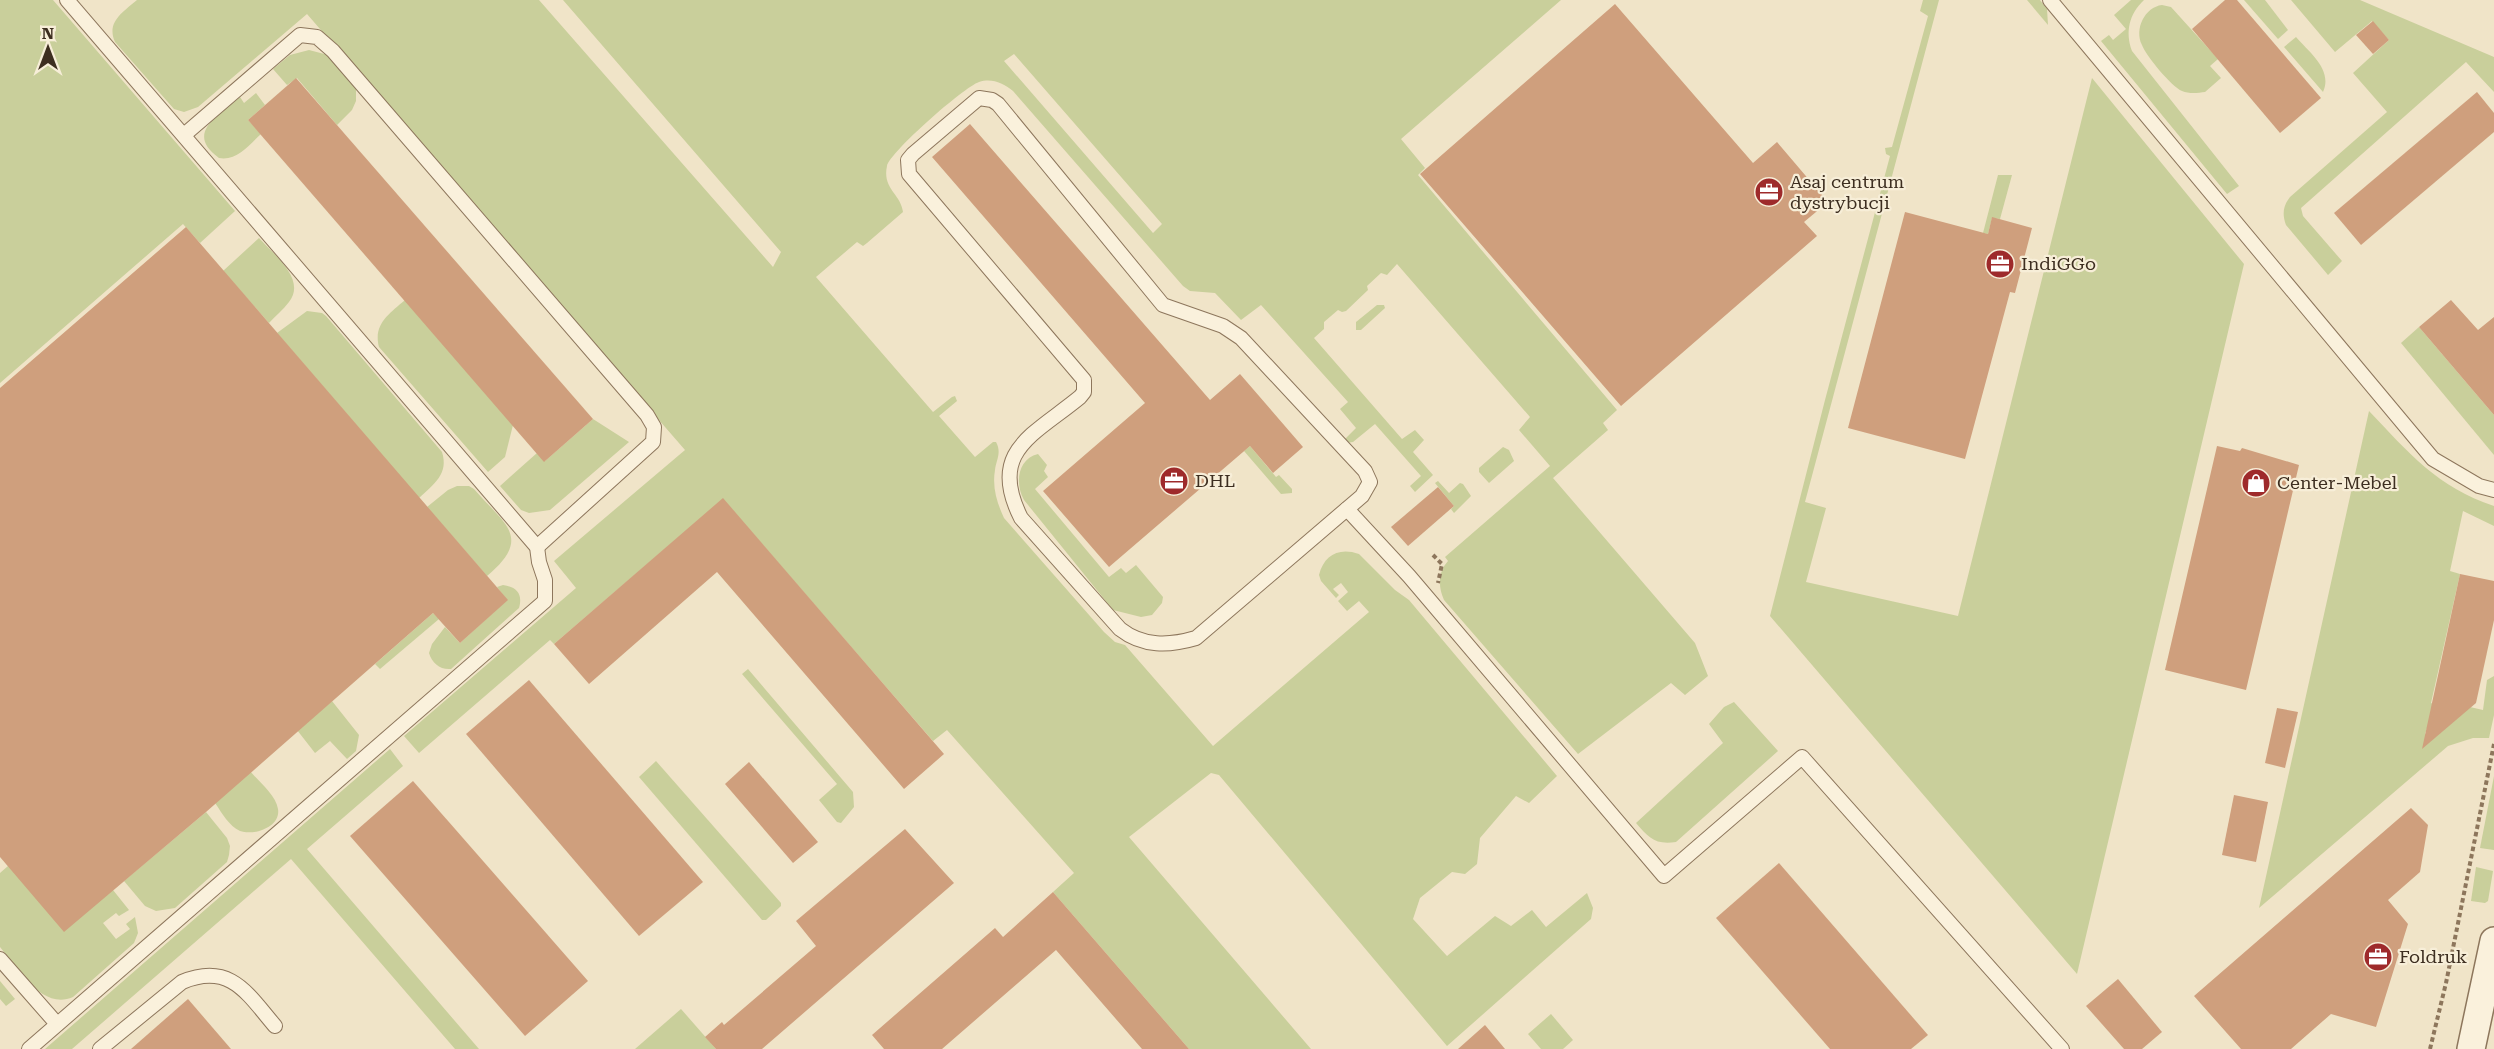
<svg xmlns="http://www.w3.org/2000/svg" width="2494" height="1049" viewBox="0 0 2494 1049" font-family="'Roboto Serif',serif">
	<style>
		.green { fill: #c9cf9b; fill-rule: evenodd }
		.building { fill: #cf9f7d }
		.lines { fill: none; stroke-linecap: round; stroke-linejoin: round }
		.lane-casing { stroke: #8d765c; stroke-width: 16 }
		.street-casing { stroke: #8d765c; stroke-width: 30 }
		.path { stroke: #8d765c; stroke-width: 4; stroke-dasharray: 4.5 3; stroke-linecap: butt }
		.lane { stroke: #faf1dc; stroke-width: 14 }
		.street { stroke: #faf1dc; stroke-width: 27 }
		.labels { text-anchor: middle; stroke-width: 4.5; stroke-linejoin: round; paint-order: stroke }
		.poi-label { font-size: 18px; fill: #3d2e20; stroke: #f7eed8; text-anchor: start }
	</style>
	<rect width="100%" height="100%" fill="#f0e4c8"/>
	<g class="green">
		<path d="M 0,0 L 53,0 L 235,211 L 200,243 L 183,224 L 0,383 Z"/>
		<path d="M 137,0 L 539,0 L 773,267 L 781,252 L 563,0 L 1561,0 L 1401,139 L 1425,168 L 1418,175 L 1617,410 L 1603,423 L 1608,430 L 1553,478 L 1695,643 L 1708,676 L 1685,695 L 1671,683 L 1578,754 L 1444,600 C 1438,587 1438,572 1448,561 L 1445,557 L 1550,466 L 1519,430 L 1530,417 L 1397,264 L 1387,275 L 1381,273 L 1367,286 L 1368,290 L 1346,311 L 1342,312 L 1338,310 L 1324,322 L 1324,329 L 1314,338 L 1402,439 L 1415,430 L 1424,440 L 1413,452 L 1433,475 L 1415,492 L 1410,486 L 1421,476 L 1375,424 L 1353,442 L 1346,443 L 1344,440 L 1356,428 L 1340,409 L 1348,402 L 1261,305 L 1241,320 L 1215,293 L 1190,291 L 1183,286 L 1013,91 C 1003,83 992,78 979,82 C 964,87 890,152 887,166 C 882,189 901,194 903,212 L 867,243 L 863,246 L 857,242 L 816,277 L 933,412 L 952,397 L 955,396 L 957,401 L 939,416 L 975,457 L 993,442 L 996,442 C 1002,453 996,460 995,470 C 992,487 997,503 1004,518 L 1104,632 L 1115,642 L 1125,645 L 1213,746 L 1369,612 L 1359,601 L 1347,611 L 1338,601 L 1348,592 L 1341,583 L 1333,589 L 1339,595 L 1336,598 L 1321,581 L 1319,575 C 1324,555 1339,547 1359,554 L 1395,590 L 1409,600 L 1557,776 L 1529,803 L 1516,796 L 1480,838 L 1477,864 L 1465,874 L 1452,872 L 1420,898 L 1413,919 L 1447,956 L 1495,916 L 1511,926 L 1532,910 L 1546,927 L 1587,893 L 1593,908 L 1591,919 L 1447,1046 L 1219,775 L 1211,773 L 1129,837 L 1311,1049 L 1189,1049 L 1053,892 L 1074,873 L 947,730 L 933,741 L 723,499 L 554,644 L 550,640 L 419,753 L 404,736 L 576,588 L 554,561 L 685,450 L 307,14 L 198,107 L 184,112 L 174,109 L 115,42 C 106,22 123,12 137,0 ZM 1014,54 L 1162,224 L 1153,233 L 1004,61 Z"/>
		<path d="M 1923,0 L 1939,0 L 1805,502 L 1826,508 L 1806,582 L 1958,616 L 2092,78 L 2244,264 L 2077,974 L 1770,616 L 1825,400 L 1890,156 L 1886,154 L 1885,148 L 1892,147 L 1928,16 L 1920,11 Z"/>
		<path d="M 2027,0 L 2040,0 L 2047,9 L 2048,25 Z"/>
		<path d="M 2131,0 L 2144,0 C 2129,14 2125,32 2132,51 L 2239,186 L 2227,194 L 2101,41 L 2109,35 L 2113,40 L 2126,29 L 2114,15 Z"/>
		<path d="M 2244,0 L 2265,0 L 2288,30 L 2278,39 Z"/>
		<path d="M 2291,0 L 2360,0 L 2494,57 L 2494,92 L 2466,62 L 2301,208 L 2303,216 L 2342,261 L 2328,275 L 2286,225 C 2282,214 2283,206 2290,197 L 2387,112 L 2353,73 L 2389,40 L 2372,21 L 2335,52 Z"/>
		<path d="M 2162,5 L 2171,7 L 2218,59 L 2210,66 L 2221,78 L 2205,92 C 2198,93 2189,94 2182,91 C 2172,87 2146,56 2142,45 C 2134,29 2145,7 2162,5 Z"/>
		<path d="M 2296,37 C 2310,53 2333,70 2323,92 L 2284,47 Z"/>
		<path d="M 309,50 L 328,55 L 356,87 L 356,101 L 352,110 L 337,125 L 297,78 L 287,85 L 273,69 L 290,55 Z"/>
		<path d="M 256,93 L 265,105 L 248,120 L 261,134 C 248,146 237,161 219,158 C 184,133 219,115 240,97 L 244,103 Z"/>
		<path d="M 1998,175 L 2012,175 L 2000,219 L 1992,218 L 1988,234 L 1983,233 Z"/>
		<path d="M 259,238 C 273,254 307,279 289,302 C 283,310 275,316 269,323 L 223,271 Z"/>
		<path d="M 405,300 L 513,425 L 505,457 L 488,472 L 379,347 C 373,324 389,314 405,300 Z"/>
		<path d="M 1377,305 L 1384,305 L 1385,308 L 1361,330 L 1356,330 L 1356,322 Z"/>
		<path d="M 307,311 L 322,313 L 326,316 L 442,452 C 449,474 434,484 419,498 L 277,333 Z"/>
		<path d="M 2419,327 L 2494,415 L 2494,455 L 2401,343 Z"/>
		<path d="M 2369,411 C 2409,453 2437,487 2494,506 L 2494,526 L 2463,511 L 2450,571 L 2460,574 L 2431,703 L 2435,705 L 2425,734 L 2470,707 L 2483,710 L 2487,680 L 2494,676 L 2494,715 L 2489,738 L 2473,738 L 2448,746 L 2259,908 Z"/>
		<path d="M 593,419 L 629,442 L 550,510 L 529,513 L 521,510 L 500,486 L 537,453 L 545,461 Z"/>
		<path d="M 1250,446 L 1276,477 L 1279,475 L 1292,489 L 1292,493 L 1281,494 L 1244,451 Z"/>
		<path d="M 1503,447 L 1509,450 L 1514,461 L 1489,483 L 1479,472 L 1479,468 Z"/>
		<path d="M 1038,454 L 1047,465 L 1044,471 L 1048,477 L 1035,489 L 1109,577 L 1121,568 L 1126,573 L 1136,565 L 1163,597 L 1162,603 L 1152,615 L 1141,617 L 1113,610 L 1024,500 C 1015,484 1017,459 1038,454 Z"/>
		<path d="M 1438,481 L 1449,493 L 1460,483 L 1463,484 L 1471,496 L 1454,513 L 1451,509 L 1454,506 L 1435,483 Z"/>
		<path d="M 457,486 L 469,486 L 474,489 C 505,525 533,537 487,576 L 427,507 L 448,490 Z"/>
		<path d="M 503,585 C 517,587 523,594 519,608 L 451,669 C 440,670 432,663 429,653 L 432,644 L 445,627 L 460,643 L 507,600 L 497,587 Z"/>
		<path d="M 433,613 L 439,619 L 380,669 L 375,664 Z"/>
		<path d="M 748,669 L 853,792 L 854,807 L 841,823 L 837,822 L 819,800 L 837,784 L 742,674 Z"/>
		<path d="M 332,701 L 359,735 L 356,751 L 347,759 L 330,741 L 315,753 L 297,730 Z"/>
		<path d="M 1734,702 L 1778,751 L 1676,842 C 1655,845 1649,838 1636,823 L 1723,743 L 1709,724 L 1724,707 Z"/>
		<path d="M 390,749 L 403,766 L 307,849 L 479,1049 L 455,1049 L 291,859 L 72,1049 L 45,1049 Z"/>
		<path d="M 656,761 L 781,903 L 781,906 L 766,920 L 762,920 L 639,777 Z"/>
		<path d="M 250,771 C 259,782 276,795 278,809 C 281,827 254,836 240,831 C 229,826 222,813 215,803 Z"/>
		<path d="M 2494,776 L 2494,850 L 2480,848 Z"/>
		<path d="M 206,812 L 227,838 L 230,846 L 229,855 L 227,862 L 175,908 L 156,911 L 145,906 L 124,881 Z"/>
		<path d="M 8,866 L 113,890 L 129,910 L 119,916 L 116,913 L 103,923 L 116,939 L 130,929 L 126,924 L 135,917 L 138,933 L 134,943 L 73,997 C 42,1011 17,967 0,947 L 0,873 Z"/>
		<path d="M 2476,867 L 2493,871 L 2488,901 L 2485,903 L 2471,901 Z"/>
		<path d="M 0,981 L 15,999 L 6,1006 L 0,999 Z"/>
		<path d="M 681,1009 L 716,1049 L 635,1049 Z"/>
		<path d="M 1551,1014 L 1573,1040 L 1563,1049 L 1541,1049 L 1528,1034 Z"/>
	</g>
	<g class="building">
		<path d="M 2225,0 L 2237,0 L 2321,98 L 2280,133 L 2192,29 Z"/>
		<path d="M 1615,4 L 1753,163 L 1777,142 L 1828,202 L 1804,222 L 1817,236 L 1621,406 L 1420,174 Z"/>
		<path d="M 2373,21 L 2389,40 L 2373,54 L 2356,35 Z"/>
		<path d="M 296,78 L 593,419 L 544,462 L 248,120 Z"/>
		<path d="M 2477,92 L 2494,113 L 2494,132 L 2361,245 L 2334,213 Z"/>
		<path d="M 970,124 L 1210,400 L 1240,374 L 1303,447 L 1273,473 L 1250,446 L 1109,567 L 1043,491 L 1145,403 L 932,157 Z"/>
		<path d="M 1905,212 L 1988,234 L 1992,217 L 2032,228 L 2015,293 L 2010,292 L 1965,459 L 1848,428 Z"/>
		<path d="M 186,227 L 508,600 L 460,643 L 433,613 L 206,812 L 64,932 L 0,857 L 0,388 Z"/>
		<path d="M 2451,300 L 2478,330 L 2494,317 L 2494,415 L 2419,327 Z"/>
		<path d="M 2217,446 L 2240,451 L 2242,448 L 2299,465 L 2246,690 L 2165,670 Z"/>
		<path d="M 1438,487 L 1454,506 L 1408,546 L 1391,527 Z"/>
		<path d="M 723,498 L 944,754 L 904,789 L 717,572 L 589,684 L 554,644 Z"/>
		<path d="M 2460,574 L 2494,581 L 2494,620 L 2476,703 L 2422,749 Z"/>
		<path d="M 529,680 L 703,882 L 639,936 L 466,734 Z"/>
		<path d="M 2277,708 L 2298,712 L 2285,768 L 2265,763 Z"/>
		<path d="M 749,762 L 818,842 L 793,863 L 725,784 Z"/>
		<path d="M 413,781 L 588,981 L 525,1036 L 350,836 Z"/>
		<path d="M 2234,795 L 2268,802 L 2256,862 L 2222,855 Z"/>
		<path d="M 2411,808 L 2428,825 L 2420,872 L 2388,900 L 2408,924 L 2376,1027 L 2331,1014 L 2291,1049 L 2241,1049 L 2194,996 Z"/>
		<path d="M 905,829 L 954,883 L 762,1049 L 716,1049 L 705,1037 L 722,1022 L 724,1025 L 816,946 L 796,921 Z"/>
		<path d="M 1779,863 L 1928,1035 L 1911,1049 L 1830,1049 L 1716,918 Z"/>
		<path d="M 1053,892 L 1189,1049 L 1142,1049 L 1056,950 L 942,1049 L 884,1049 L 872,1035 L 995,928 L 1003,937 Z"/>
		<path d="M 2118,979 L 2162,1032 L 2142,1049 L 2124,1049 L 2086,1006 Z"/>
		<path d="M 188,999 L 231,1049 L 131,1049 Z"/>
		<path d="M 1485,1025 L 1505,1049 L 1458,1049 Z"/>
	</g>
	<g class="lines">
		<g class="lane-casing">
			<g id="lane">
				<path d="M 2050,0 L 2433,459 L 2479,486 L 2494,490"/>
				<path d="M 979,98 L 992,100 L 998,104 L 1163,305 L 1223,326 L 1241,338 L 1365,471 L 1370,482 L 1362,496 L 1196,638 C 1169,646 1143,647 1120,629 L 1021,518 C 987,451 1034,435 1080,397 L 1084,392 L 1084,380 L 909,174 L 908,160 L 913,154 Z"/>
				<path d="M 184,135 L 300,35 L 317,37 L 333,51 L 647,415 L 654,427 L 653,442 L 537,547"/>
				<path d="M 1347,509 L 1409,576 L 1664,876 L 1802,757 L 2062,1049"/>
				<path d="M 0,959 L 57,1024"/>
				<path d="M 29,1049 L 545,601 L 545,580 L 539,562 L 537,547 L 67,0"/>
				<path d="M 100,1049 L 182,982 C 230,962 247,993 275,1026"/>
			</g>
		</g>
		<g class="street-casing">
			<path id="street" d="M 2471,1049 L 2494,941"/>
		</g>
		<g class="path">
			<path d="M 1433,555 L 1442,564 L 1438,583"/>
			<path d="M 2430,1049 L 2446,983 L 2494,744"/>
		</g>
		<use href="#lane" class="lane"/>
		<use href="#street" class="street"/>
	</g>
	<defs>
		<g id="office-disc" transform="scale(1.5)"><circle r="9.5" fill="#9e2a2b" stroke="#f7eed8"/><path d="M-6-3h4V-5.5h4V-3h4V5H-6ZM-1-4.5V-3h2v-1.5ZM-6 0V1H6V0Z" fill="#fff"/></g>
		<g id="shop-disc" transform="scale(1.5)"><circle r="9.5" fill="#9e2a2b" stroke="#f7eed8"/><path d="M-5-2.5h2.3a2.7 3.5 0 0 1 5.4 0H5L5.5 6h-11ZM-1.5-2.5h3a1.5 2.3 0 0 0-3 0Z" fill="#fff"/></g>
	</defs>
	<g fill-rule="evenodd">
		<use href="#office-disc" x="1769" y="192"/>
		<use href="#office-disc" x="2000" y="264"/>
		<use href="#office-disc" x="1174" y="481"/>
		<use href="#shop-disc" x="2256" y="483"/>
		<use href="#office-disc" x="2378" y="957"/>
	</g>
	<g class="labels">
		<g class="poi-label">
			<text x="1790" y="188">Asaj centrum<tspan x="1790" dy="21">dystrybucji</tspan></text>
			<text x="2021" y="270">IndiGGo</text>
			<text x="1195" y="487">DHL</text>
			<text x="2277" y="489">Center-Mebel</text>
			<text x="2399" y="963">Foldruk</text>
		</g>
	</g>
	<g transform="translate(48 48)" stroke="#f7eed8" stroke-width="4.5" paint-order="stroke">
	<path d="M0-4.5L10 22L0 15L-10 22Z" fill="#3d2e20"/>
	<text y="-9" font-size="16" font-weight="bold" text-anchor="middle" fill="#3d2e20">N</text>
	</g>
</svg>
